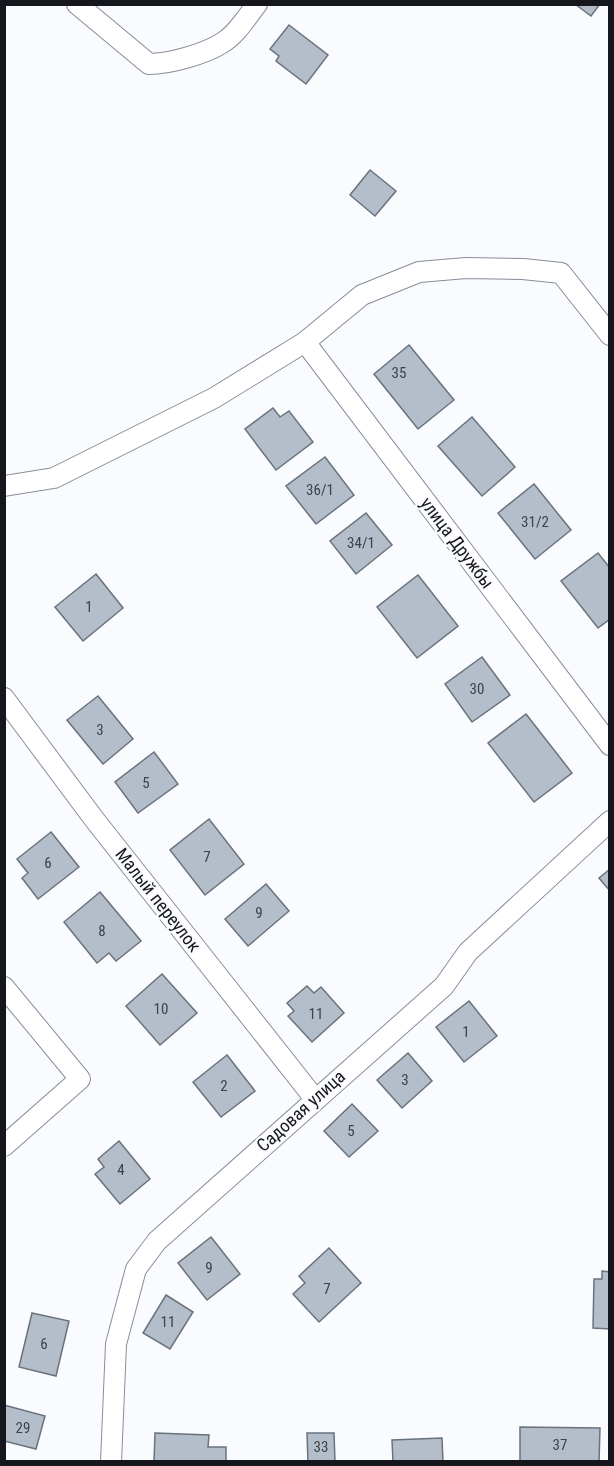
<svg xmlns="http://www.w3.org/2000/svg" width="614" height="1466" viewBox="0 0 614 1466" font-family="'Roboto Condensed',sans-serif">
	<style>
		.building { fill: #b4beca; stroke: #69737e; stroke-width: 1.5 }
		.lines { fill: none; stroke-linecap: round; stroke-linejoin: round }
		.street-casing { stroke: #888d9a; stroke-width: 22 }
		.street { stroke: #fff; stroke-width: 20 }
		.labels { text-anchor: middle; stroke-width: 4.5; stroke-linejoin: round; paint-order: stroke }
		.number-label { font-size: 15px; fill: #3d4148 }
		.street-label { font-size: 18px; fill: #15171c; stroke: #fafbfe }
	</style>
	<rect width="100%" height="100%" fill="#fafbfe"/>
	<g class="building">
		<path d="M 575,4 L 600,4 L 591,16 Z"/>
		<path d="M 289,25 L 328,55 L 306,84 L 276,61 L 279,56 L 270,49 Z"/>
		<path d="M 370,170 L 396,191 L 375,216 L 350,195 Z"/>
		<path d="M 409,345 L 454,400 L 418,429 L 374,374 Z"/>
		<path d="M 273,408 L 280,417 L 289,411 L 313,442 L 276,470 L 245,429 Z"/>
		<path d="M 472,417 L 515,467 L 482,496 L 438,446 Z"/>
		<path d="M 325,457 L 354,495 L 316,524 L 286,486 Z"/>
		<path d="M 534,484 L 571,530 L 535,559 L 498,513 Z"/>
		<path d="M 366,513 L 392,545 L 356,574 L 330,541 Z"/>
		<path d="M 598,553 L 610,568 L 610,619 L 598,628 L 561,581 Z"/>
		<path d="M 96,574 L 123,608 L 83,641 L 55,607 Z"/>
		<path d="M 418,575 L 458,626 L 417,658 L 377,607 Z"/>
		<path d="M 482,657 L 510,695 L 472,722 L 445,684 Z"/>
		<path d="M 98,696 L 133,739 L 103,764 L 67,720 Z"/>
		<path d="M 526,714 L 572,773 L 534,802 L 488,743 Z"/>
		<path d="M 154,752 L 178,784 L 138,813 L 115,782 Z"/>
		<path d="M 209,819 L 244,864 L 205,895 L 170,850 Z"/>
		<path d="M 51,832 L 79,867 L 38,899 L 22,878 L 28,873 L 17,859 Z"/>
		<path d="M 610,869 L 610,891 L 599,878 Z"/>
		<path d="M 266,884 L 289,911 L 248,946 L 225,919 Z"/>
		<path d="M 100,892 L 141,941 L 116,961 L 109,953 L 97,963 L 64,922 Z"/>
		<path d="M 162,974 L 197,1013 L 160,1045 L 126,1006 Z"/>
		<path d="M 307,986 L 314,993 L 321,987 L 344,1013 L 312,1042 L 288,1016 L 294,1011 L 287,1003 Z"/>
		<path d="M 469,1001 L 497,1036 L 464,1062 L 436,1027 Z"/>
		<path d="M 408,1053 L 432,1081 L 402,1108 L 377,1080 Z"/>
		<path d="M 227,1055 L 255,1091 L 221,1117 L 193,1082 Z"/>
		<path d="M 352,1104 L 378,1131 L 349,1157 L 324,1131 Z"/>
		<path d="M 119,1141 L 150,1179 L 120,1204 L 95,1174 L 104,1167 L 98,1159 Z"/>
		<path d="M 211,1237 L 240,1274 L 207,1300 L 178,1263 Z"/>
		<path d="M 329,1248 L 361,1283 L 319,1322 L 293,1294 L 305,1283 L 299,1276 Z"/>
		<path d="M 602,1271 L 610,1272 L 610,1329 L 593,1328 L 594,1279 L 602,1279 Z"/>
		<path d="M 166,1295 L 193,1312 L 170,1349 L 143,1333 Z"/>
		<path d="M 32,1313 L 69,1321 L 56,1376 L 19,1367 Z"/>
		<path d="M 4,1405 L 45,1416 L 36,1449 L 4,1441 Z"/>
		<path d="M 520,1427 L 600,1428 L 599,1462 L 520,1462 Z"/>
		<path d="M 155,1433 L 209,1435 L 208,1447 L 226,1447 L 226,1462 L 154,1462 Z"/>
		<path d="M 307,1433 L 334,1433 L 335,1462 L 308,1462 Z"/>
		<path d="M 442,1438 L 443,1462 L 393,1462 L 392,1440 Z"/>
	</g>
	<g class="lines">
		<g class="street-casing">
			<g id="street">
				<path d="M 77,4 L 149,64 C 169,64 205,54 222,43 C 236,35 247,17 257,4"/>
				<path d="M 305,342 L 610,745"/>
				<path d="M 4,486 L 54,478 L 214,398 L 305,342 L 362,295 L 419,272 L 466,268 L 523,269 L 561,273 L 610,335"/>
				<path d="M 4,698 L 94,819 L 315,1099"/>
				<path d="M 4,987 L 80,1079 L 4,1146"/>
				<path d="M 111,1462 L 116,1344 L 136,1269 L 157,1241 L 444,986 L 468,952 L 610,821"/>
			</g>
		</g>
		<use href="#street" class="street"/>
	</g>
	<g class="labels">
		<g class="number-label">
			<text x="399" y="378">35</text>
			<text x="320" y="495">36/1</text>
			<text x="535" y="527">31/2</text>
			<text x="361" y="548">34/1</text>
			<text x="89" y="612">1</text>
			<text x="477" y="694">30</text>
			<text x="100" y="735">3</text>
			<text x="146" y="788">5</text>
			<text x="207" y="862">7</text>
			<text x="48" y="868">6</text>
			<text x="259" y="918">9</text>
			<text x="102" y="936">8</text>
			<text x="161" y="1014">10</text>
			<text x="316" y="1019">11</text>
			<text x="466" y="1037">1</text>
			<text x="405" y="1085">3</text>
			<text x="224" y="1091">2</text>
			<text x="351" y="1136">5</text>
			<text x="121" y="1175">4</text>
			<text x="209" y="1273">9</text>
			<text x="327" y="1294">7</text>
			<text x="168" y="1327">11</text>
			<text x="44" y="1349">6</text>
			<text x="23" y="1433">29</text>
			<text x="560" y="1450">37</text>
			<text x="321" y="1452">33</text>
		</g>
		<g class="street-label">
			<text transform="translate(457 543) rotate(53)" y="6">улица Дружбы</text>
			<text transform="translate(158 900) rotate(52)" y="6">Малый переулок</text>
			<text transform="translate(301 1111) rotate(-42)" y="6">Садовая улица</text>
		</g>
	</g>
	<rect width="614" height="1466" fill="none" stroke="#15171c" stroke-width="12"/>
</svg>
